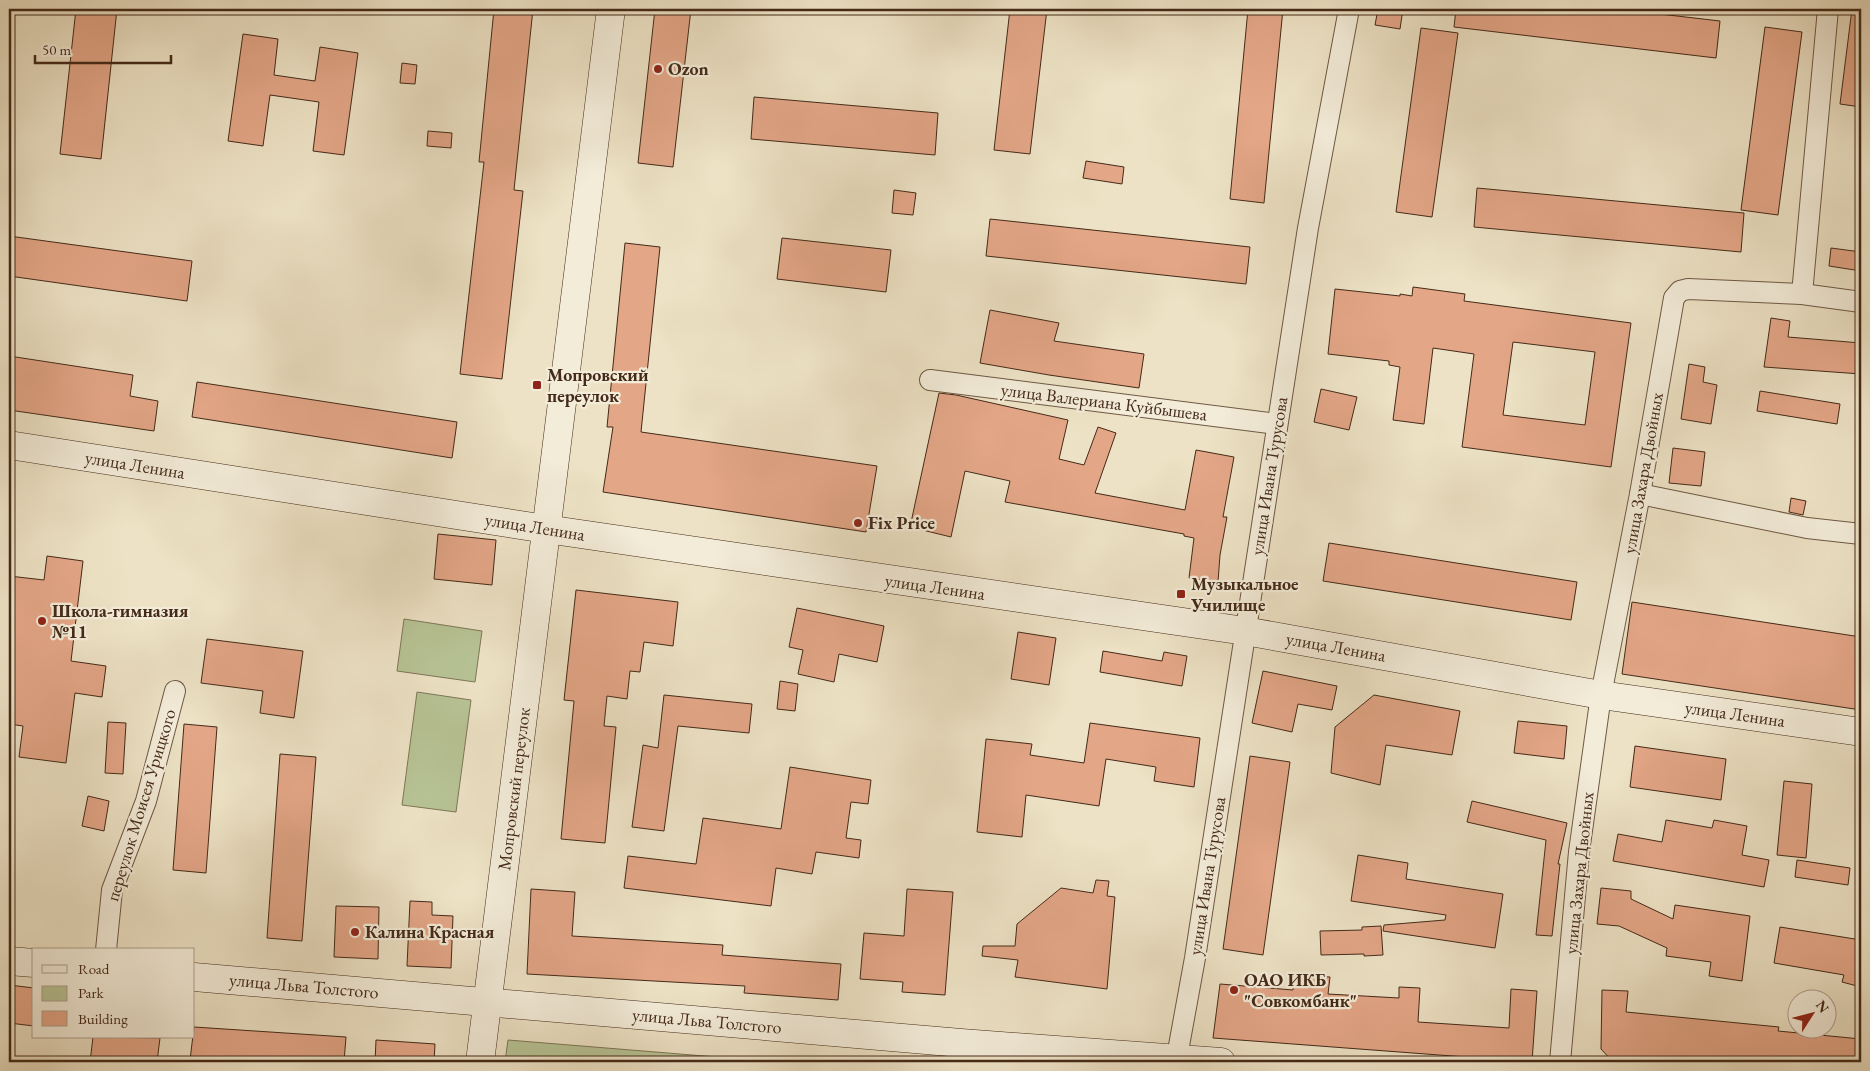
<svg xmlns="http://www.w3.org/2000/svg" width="1870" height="1071" viewBox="0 0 1870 1071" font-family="'EB Garamond',serif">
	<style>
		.green { fill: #b7c395; stroke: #7e7656 }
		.building { fill: #e3a687; stroke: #442a18; fill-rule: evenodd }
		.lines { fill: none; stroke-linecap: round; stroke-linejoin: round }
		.street-casing { stroke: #6e5843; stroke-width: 22 }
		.secondary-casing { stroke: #442a18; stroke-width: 29 }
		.street { stroke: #f3ecd9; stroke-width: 20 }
		.secondary { stroke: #f3ecd9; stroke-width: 28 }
		.poi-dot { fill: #8f2418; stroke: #f3ecd9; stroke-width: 2 }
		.labels { text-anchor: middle; stroke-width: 4.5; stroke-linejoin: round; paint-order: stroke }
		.poi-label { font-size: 18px; font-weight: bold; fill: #442a18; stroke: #f3ecd9; text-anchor: start }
		.street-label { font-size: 18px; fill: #442a18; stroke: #f3ecd9 }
	</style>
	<rect width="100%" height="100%" fill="#ede2c5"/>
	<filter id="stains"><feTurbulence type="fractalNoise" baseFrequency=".004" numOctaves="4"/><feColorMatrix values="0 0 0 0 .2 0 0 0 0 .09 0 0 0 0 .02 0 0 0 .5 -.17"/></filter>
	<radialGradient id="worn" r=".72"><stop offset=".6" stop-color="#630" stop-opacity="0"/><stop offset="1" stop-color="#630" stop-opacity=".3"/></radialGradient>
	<g class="green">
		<path d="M 404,619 L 482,631 L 475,682 L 397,671 Z"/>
		<path d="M 417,692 L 471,700 L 456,812 L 402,805 Z"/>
		<path d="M 508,1040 L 778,1062 L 505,1062 Z"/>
	</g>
	<g class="building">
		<path d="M 76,9 L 117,9 L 101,159 L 60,154 Z"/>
		<path d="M 494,9 L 533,9 L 514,190 L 523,191 L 502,379 L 460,374 L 484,162 L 479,162 Z"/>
		<path d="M 655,9 L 691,9 L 673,167 L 638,163 Z"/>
		<path d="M 1010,9 L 1047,9 L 1030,154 L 994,150 Z"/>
		<path d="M 1248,9 L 1283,9 L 1264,203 L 1230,199 Z"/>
		<path d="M 1378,9 L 1403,9 L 1400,29 L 1375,25 Z"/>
		<path d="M 1456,9 L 1617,9 L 1720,21 L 1716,58 L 1454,27 Z"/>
		<path d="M 1852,9 L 1861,9 L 1861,107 L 1840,104 Z"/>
		<path d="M 1765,27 L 1802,32 L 1778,215 L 1741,210 Z"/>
		<path d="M 1421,28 L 1458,33 L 1432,217 L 1396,212 Z"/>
		<path d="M 243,34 L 278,39 L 274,75 L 315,81 L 320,47 L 358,53 L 344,155 L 313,151 L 319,102 L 270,95 L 263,146 L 228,141 Z"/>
		<path d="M 402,63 L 417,65 L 415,84 L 400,83 Z"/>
		<path d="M 754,97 L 938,113 L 935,155 L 751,139 Z"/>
		<path d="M 428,131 L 452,133 L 451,148 L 427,146 Z"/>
		<path d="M 1086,161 L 1124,167 L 1122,184 L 1083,178 Z"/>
		<path d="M 1477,188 L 1744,213 L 1741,252 L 1474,227 Z"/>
		<path d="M 894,190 L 916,193 L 913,215 L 892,213 Z"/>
		<path d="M 990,219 L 1250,247 L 1246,284 L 986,256 Z"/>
		<path d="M 9,236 L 192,261 L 187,301 L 9,276 Z"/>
		<path d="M 782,238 L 891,250 L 886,292 L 777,279 Z"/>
		<path d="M 625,243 L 660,247 L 641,432 L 877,466 L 866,532 L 603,492 L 613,427 L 607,427 Z"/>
		<path d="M 1831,248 L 1861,252 L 1861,271 L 1829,266 Z"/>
		<path d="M 1413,287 L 1465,294 L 1464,301 L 1631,323 L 1611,467 L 1462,447 L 1474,354 L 1433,348 L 1424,424 L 1393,420 L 1400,367 L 1389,365 L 1389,361 L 1328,354 L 1335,289 L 1400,296 L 1400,294 L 1412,296 ZM 1513,342 L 1595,352 L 1585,425 L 1503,415 Z"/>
		<path d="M 990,310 L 1059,323 L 1054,341 L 1144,354 L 1139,388 L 1049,375 L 980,363 Z"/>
		<path d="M 1771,318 L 1790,321 L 1788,337 L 1861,343 L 1861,374 L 1764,367 Z"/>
		<path d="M 9,356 L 133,375 L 130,396 L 158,401 L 154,431 L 9,410 Z"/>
		<path d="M 1689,364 L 1705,367 L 1703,382 L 1717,385 L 1711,424 L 1681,419 Z"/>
		<path d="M 197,382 L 457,422 L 452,458 L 192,417 Z"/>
		<path d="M 1321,389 L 1357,397 L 1349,430 L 1314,422 Z"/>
		<path d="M 1760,391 L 1840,404 L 1837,424 L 1757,411 Z"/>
		<path d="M 939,393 L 956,395 L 1068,420 L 1059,459 L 1084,465 L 1098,427 L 1116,433 L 1095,493 L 1185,510 L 1196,450 L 1234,457 L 1223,517 L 1227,517 L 1220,555 L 1218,582 L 1189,578 L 1194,538 L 1184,536 L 1184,534 L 1005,502 L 1010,481 L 965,471 L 951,537 L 910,527 Z"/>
		<path d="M 1673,448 L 1705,452 L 1701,486 L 1669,483 Z"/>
		<path d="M 1791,498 L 1806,501 L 1803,515 L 1789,512 Z"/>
		<path d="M 438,534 L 496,540 L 492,585 L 434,579 Z"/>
		<path d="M 1329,543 L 1577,582 L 1571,620 L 1323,581 Z"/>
		<path d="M 47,556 L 83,561 L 71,661 L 106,666 L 102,697 L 75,693 L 66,763 L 19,757 L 23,726 L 9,724 L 9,576 L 44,580 Z"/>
		<path d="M 576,590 L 678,602 L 673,646 L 644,642 L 640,672 L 630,671 L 627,699 L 607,696 L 604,726 L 616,727 L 605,843 L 561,839 L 574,701 L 564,700 Z"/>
		<path d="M 1632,602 L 1861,637 L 1861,710 L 1622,674 Z"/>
		<path d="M 797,608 L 884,626 L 877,662 L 839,654 L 834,682 L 798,674 L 803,650 L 789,647 Z"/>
		<path d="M 1018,632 L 1056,638 L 1049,685 L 1011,679 Z"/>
		<path d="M 207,639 L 303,651 L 294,718 L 260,713 L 263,691 L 201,683 Z"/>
		<path d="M 1103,651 L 1162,661 L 1164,652 L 1187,656 L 1182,686 L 1100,672 Z"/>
		<path d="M 1263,671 L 1337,686 L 1332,710 L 1298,704 L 1292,732 L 1252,723 Z"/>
		<path d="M 780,681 L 798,684 L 795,711 L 777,709 Z"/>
		<path d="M 664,695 L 752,704 L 749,733 L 678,726 L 664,831 L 632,827 L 643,745 L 658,748 Z"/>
		<path d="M 1374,695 L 1460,711 L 1452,755 L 1386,745 L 1380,785 L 1331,773 L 1335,727 Z"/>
		<path d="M 1518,721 L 1567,726 L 1564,759 L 1514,753 Z"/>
		<path d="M 108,722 L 126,723 L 123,774 L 105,773 Z"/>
		<path d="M 1090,723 L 1200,738 L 1194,787 L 1154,781 L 1156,767 L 1106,759 L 1099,806 L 1026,795 L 1022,837 L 977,832 L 986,739 L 1032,744 L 1030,755 L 1084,763 Z"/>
		<path d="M 184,724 L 217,727 L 206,873 L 173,870 Z"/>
		<path d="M 1635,746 L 1726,759 L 1721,800 L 1630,787 Z"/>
		<path d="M 280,754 L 316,757 L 302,941 L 267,938 Z"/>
		<path d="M 1250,756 L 1290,762 L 1263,955 L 1223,949 Z"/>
		<path d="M 790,767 L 871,780 L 868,804 L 851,802 L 846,838 L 861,840 L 859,858 L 816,852 L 812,874 L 776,868 L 771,906 L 624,888 L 628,856 L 696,864 L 703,818 L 781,829 Z"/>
		<path d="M 1784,781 L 1812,784 L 1806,858 L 1777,855 Z"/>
		<path d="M 88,796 L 109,801 L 104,831 L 82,826 Z"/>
		<path d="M 1472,801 L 1567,823 L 1558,864 L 1560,864 L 1552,936 L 1536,935 L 1546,840 L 1467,822 Z"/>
		<path d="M 1666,820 L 1712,828 L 1714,820 L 1747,826 L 1742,855 L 1769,860 L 1764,887 L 1613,861 L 1618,834 L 1662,842 Z"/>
		<path d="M 1358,855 L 1408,863 L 1406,879 L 1503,894 L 1495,948 L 1383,931 L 1384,925 L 1445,920 L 1446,915 L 1351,901 Z"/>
		<path d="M 1797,860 L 1850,868 L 1848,885 L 1795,877 Z"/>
		<path d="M 1096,880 L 1109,881 L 1107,896 L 1115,897 L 1107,989 L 1015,977 L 1018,960 L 982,956 L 983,946 L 1015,946 L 1017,924 L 1061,888 L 1093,893 Z"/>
		<path d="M 1601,888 L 1631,891 L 1631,899 L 1673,919 L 1675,905 L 1750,916 L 1742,981 L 1709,976 L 1711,962 L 1666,956 L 1667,948 L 1619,926 L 1597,924 Z"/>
		<path d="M 531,889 L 575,892 L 572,936 L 723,945 L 722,955 L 841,964 L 838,1000 L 744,993 L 745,986 L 527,974 Z"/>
		<path d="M 907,889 L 953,892 L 945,995 L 902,992 L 903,982 L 860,979 L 864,933 L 904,936 Z"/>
		<path d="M 410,901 L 432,902 L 432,915 L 453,916 L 451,968 L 407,966 Z"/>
		<path d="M 336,906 L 379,907 L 378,959 L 334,957 Z"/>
		<path d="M 1381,926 L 1383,955 L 1364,956 L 1364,954 L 1321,955 L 1320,931 L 1362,930 L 1362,927 Z"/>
		<path d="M 1780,927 L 1861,940 L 1861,987 L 1842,982 L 1844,975 L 1774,963 Z"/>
		<path d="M 1294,975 L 1330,977 L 1328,994 L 1399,998 L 1399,987 L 1420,988 L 1418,1022 L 1509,1028 L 1511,989 L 1537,991 L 1532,1062 L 1213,1038 L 1220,984 L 1293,990 Z"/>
		<path d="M 9,985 L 34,988 L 34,1026 L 9,1023 Z"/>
		<path d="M 1602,990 L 1628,991 L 1626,1012 L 1779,1027 L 1778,1031 L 1861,1039 L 1861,1062 L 1613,1062 L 1601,1049 Z"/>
		<path d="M 194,1027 L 346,1037 L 344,1062 L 218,1062 L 190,1060 Z"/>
		<path d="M 93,1037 L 160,1038 L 157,1062 L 90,1062 Z"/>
		<path d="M 376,1040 L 435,1044 L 434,1062 L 375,1062 Z"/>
	</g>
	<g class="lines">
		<g class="street-casing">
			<g id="street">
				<path d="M 1802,294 L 1828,9"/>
				<path d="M 930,380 L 1277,424"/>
				<path d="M 1640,494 L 1807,528 L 1861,534"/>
				<path d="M 106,950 L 112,890 L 146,801 L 175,691"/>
				<path d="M 1176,1062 L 1195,958 L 1308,228 L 1349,9"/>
				<path d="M 1560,1062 L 1579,852 L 1601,695 L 1640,494 L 1674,298 L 1680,291 L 1688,289 L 1802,294 L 1861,302"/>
			</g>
		</g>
		<g class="secondary-casing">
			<g id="secondary">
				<path d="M 9,445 L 546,529 L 1245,631 L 1601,695 L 1861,732"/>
				<path d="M 9,961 L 34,963"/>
				<path d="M 194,977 L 961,1043 L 1221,1062"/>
				<path d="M 480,1062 L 611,9"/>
			</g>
		</g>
		<use href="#street" class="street"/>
		<use href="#secondary" class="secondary"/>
	</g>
	<g class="poi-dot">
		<circle cx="658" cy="69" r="5"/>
		<rect x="532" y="380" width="10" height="10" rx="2.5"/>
		<circle cx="858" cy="523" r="5"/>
		<rect x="1176" y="589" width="10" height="10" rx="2.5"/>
		<circle cx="42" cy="621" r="5"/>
		<circle cx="355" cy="932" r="5"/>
		<circle cx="1234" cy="990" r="5"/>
	</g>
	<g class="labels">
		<g class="poi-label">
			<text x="668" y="75">Ozon</text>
			<text x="547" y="381">Мопровский<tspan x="547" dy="21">переулок</tspan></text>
			<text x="868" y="529">Fix Price</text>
			<text x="1191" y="590">Музыкальное<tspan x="1191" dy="21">Училище</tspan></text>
			<text x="52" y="617">Школа-гимназия<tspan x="52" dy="21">№11</tspan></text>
			<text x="365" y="938">Калина Красная</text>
			<text x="1244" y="986">ОАО ИКБ<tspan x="1244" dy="21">"Совкомбанк"</tspan></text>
		</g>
		<g class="street-label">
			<text transform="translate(1104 402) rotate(7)" y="6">улица Валериана Куйбышева</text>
			<text transform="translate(135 465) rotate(9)" y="6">улица Ленина</text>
			<text transform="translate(1643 473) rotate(-80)" y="6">улица Захара Двойных</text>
			<text transform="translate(1269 476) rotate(-81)" y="6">улица Ивана Турусова</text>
			<text transform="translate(535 527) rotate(9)" y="6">улица Ленина</text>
			<text transform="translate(935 587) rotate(8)" y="6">улица Ленина</text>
			<text transform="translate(1336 647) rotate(10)" y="6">улица Ленина</text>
			<text transform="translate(1735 714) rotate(8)" y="6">улица Ленина</text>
			<text transform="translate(514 789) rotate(-83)" y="6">Мопровский переулок</text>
			<text transform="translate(141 805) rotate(-73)" y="6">переулок Моисея Урицкого</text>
			<text transform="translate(1579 873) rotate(-84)" y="6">улица Захара Двойных</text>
			<text transform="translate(1207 876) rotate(-81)" y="6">улица Ивана Турусова</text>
			<text transform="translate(304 986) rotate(5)" y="6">улица Льва Толстого</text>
			<text transform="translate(707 1021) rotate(5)" y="6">улица Льва Толстого</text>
		</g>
	</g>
	<rect width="1870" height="1071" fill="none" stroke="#ede2c5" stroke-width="30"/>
	<rect x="10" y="10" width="1850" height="1051" fill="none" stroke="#442a18" stroke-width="2.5"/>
	<rect x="15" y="15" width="1840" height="1041" fill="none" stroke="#442a18"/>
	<rect x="32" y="948" width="162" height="90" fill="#f3ecd9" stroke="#ad9e8c"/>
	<rect x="42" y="965" width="25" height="8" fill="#f3ecd9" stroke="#ad9e8c"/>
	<text x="78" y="974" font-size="15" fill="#442a18">Road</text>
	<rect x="42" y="986" width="25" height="15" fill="#b7c395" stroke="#ad9e8c"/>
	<text x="78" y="998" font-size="15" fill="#442a18">Park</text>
	<rect x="42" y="1011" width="25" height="15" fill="#e3a687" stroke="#ad9e8c"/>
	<text x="78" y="1024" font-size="15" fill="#442a18">Building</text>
	<g transform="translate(1812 1014) rotate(54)"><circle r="24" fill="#f3ecd9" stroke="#ad9e8c"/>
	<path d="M0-4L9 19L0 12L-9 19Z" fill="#8f2418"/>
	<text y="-8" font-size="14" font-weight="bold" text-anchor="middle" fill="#442a18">N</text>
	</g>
	<path d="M35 55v8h136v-8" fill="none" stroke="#442a18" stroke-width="2.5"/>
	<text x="42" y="55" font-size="15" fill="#442a18" stroke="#f3ecd9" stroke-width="4" paint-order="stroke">50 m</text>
	<rect width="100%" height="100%" filter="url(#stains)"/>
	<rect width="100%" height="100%" fill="url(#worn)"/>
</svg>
